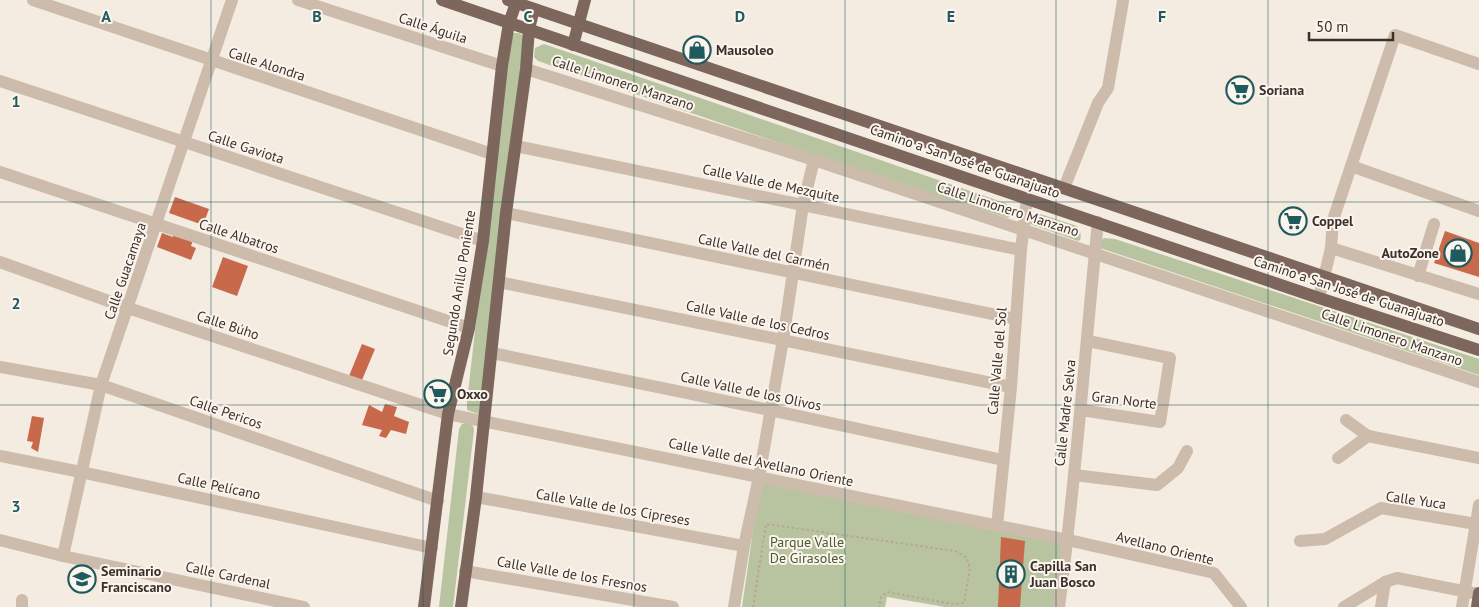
<svg xmlns="http://www.w3.org/2000/svg" width="1479" height="607" viewBox="0 0 1479 607" font-family="'PT Sans',sans-serif">
	<style>
		.green { fill: #b8c4a0 }
		.building { fill: #c8694b }
		.lines { fill: none; stroke-linecap: round; stroke-linejoin: round }
		.path { stroke: #b9a596; stroke-width: 2; stroke-dasharray: 2.5 2.5; stroke-linecap: butt }
		.minor { stroke: #cdbbac; stroke-width: 12 }
		.major { stroke: #7d675c; stroke-width: 12 }
		.grid { fill: none; stroke: #1f5a5e; stroke-width: 1; stroke-opacity: 0.55 }
		.labels { text-anchor: middle; stroke-width: 4; stroke-linejoin: round; paint-order: stroke }
		.street-label { font-size: 14px; fill: #3b302b; stroke: #fbf5ee }
		.poi-label { font-size: 14px; font-weight: bold; fill: #3b302b; stroke: #fbf5ee; text-anchor: start }
		.park-label { font-size: 14px; fill: #4a5a2e; stroke: #fbf5ee }
		.grid-label { font-size: 16px; text-anchor: middle; font-weight: bold; fill: #1f5a5e; stroke: #fbf5ee; stroke-width: 4; stroke-linejoin: round; paint-order: stroke }
	</style>
	<rect width="100%" height="100%" fill="#f4ebe1"/>
	<g class="green">
		<path d="M 513,33 L 519,33 L 525,37 L 479,414 L 467,410 L 467,402 L 506,55 Z"/>
		<path d="M 544,44 L 1005,203 L 1011,208 L 1011,215 L 1008,218 L 912,188 L 538,61 L 534,57 L 535,48 Z"/>
		<path d="M 1037,213 L 1077,226 C 1080,231 1082,234 1080,240 L 1078,241 L 1030,224 L 1031,216 Z"/>
		<path d="M 1104,238 L 1115,239 L 1479,359 L 1479,375 L 1100,248 L 1099,243 Z"/>
		<path d="M 468,423 L 473,426 L 474,430 L 453,607 L 439,607 L 459,429 L 462,424 Z"/>
		<path d="M 760,483 L 1064,542 L 1057,607 L 945,607 L 887,597 L 885,607 L 742,607 Z"/>
	</g>
	<g class="building">
		<path d="M 175,197 L 209,209 L 203,225 L 169,213 Z"/>
		<path d="M 1445,231 L 1479,243 L 1479,277 L 1434,263 Z"/>
		<path d="M 162,233 L 173,237 L 174,233 L 193,240 L 191,246 L 196,248 L 191,260 L 157,247 Z"/>
		<path d="M 223,257 L 248,266 L 237,296 L 212,287 Z"/>
		<path d="M 362,344 L 375,349 L 362,380 L 349,376 Z"/>
		<path d="M 385,404 L 397,407 L 394,416 L 409,422 L 406,434 L 391,430 L 386,438 L 379,436 L 382,430 L 362,425 L 369,405 L 382,412 Z"/>
		<path d="M 32,416 L 44,418 L 38,452 L 31,448 L 33,442 L 27,441 Z"/>
		<path d="M 1001,537 L 1025,541 L 1020,607 L 998,607 Z"/>
	</g>
	<g class="lines">
		<path class="path" d="M 753,607 L 766,524 L 955,551 L 966,557 L 970,568 L 964,603 L 953,604 L 887,592 L 881,597 L 879,607"/>
		<g class="minor">
			<path d="M 33,0 L 492,154"/>
			<path d="M 298,0 L 502,66"/>
			<path d="M 526,69 L 814,160 L 1479,382"/>
			<path d="M 0,81 L 483,241"/>
			<path d="M 516,146 L 1021,250"/>
			<path d="M 1351,166 L 1479,211"/>
			<path d="M 0,172 L 469,328"/>
			<path d="M 1064,188 L 1098,103 L 1108,88 L 1123,1"/>
			<path d="M 506,213 L 1016,319"/>
			<path d="M 1331,248 L 1479,294"/>
			<path d="M 0,262 L 128,308 L 448,414 L 1068,540 L 1214,573 L 1241,607"/>
			<path d="M 1418,276 L 1434,224"/>
			<path d="M 499,282 L 1011,387"/>
			<path d="M 1319,298 L 1331,248 L 1333,220 L 1395,35 L 1479,64"/>
			<path d="M 492,353 L 770,410 L 1003,460"/>
			<path d="M 0,367 L 101,385 L 438,501"/>
			<path d="M 1081,410 L 1160,422 L 1170,358 L 1088,341"/>
			<path d="M 1346,420 L 1368,436 L 1479,458"/>
			<path d="M 0,456 L 81,472 L 432,548"/>
			<path d="M 1338,458 L 1368,436"/>
			<path d="M 1074,475 L 1157,485 L 1178,468 L 1187,451"/>
			<path d="M 476,497 L 744,546"/>
			<path d="M 997,526 L 1011,387 L 1021,250 L 1027,198"/>
			<path d="M 0,540 L 63,556 L 304,607"/>
			<path d="M 1300,541 L 1325,539 L 1381,508 L 1476,524"/>
			<path d="M 63,556 L 101,385 L 232,0"/>
			<path d="M 465,571 L 673,607"/>
			<path d="M 22,607 L 22,600"/>
			<path d="M 734,607 L 744,546 L 759,477 L 783,340 L 803,205 L 814,160"/>
			<path d="M 1059,607 C 1076,479 1085,350 1098,222"/>
			<path d="M 1344,607 L 1385,582 L 1397,578 L 1479,594"/>
			<path d="M 1381,607 L 1385,582"/>
			<path d="M 1462,607 L 1479,505"/>
		</g>
		<g class="major">
			<path d="M 442,0 L 1319,298 L 1479,350"/>
			<path d="M 508,0 L 1479,329"/>
			<path d="M 573,45 L 585,0"/>
			<path d="M 424,607 L 448,414 L 469,328 L 483,241 L 502,66 L 509,23 L 516,3"/>
			<path d="M 461,607 L 476,497 L 506,213 L 526,69 L 529,29 L 534,9"/>
			<path d="M 1477,607 L 1479,593"/>
		</g>
	</g>
	<path class="grid" d="M 211,0 L 211,607M 423,0 L 423,607M 634,0 L 634,607M 845,0 L 845,607M 1056,0 L 1056,607M 1268,0 L 1268,607M 0,202 L 1479,202M 0,405 L 1479,405"/>
	<defs>
		<g id="shop-ring" transform="scale(1.4375)"><circle r="9.5" fill="#fbf5ee" stroke="#1f5a5e" stroke-width="1.5"/><path d="M-5-2.5h2.3a2.7 3.5 0 0 1 5.4 0H5L5.5 6h-11ZM-1.5-2.5h3a1.5 2.3 0 0 0-3 0Z" fill="#1f5a5e"/></g>
		<g id="supermarket-ring" transform="scale(1.4375)"><circle r="9.5" fill="#fbf5ee" stroke="#1f5a5e" stroke-width="1.5"/><path d="M-6-5.5h2.5l.6 2H6L4.5 2H-2.5L-4.4-4H-6ZM-1.5 3.2a1.3 1.3 0 1 0 .1 0ZM3 3.2a1.3 1.3 0 1 0 .1 0Z" fill="#1f5a5e"/></g>
		<g id="building-ring" transform="scale(1.4375)"><circle r="9.5" fill="#fbf5ee" stroke="#1f5a5e" stroke-width="1.5"/><path d="M-4-6H4V6H1V3H-1V6H-4ZM-2.5-4.3h1.7v1.8h-1.7ZM.8-4.3h1.7v1.8H.8ZM-2.5-1h1.7V.8h-1.7ZM.8-1h1.7V.8H.8Z" fill="#1f5a5e"/></g>
		<g id="university-ring" transform="scale(1.4375)"><circle r="9.5" fill="#fbf5ee" stroke="#1f5a5e" stroke-width="1.5"/><path d="M0-5L7-2L0 1L-7-2ZM-4 1L0 2.5L4 1V4Q0 6-4 4Z" fill="#1f5a5e"/></g>
	</defs>
	<g fill-rule="evenodd">
		<use href="#shop-ring" x="697" y="50"/>
		<use href="#supermarket-ring" x="1240" y="90"/>
		<use href="#supermarket-ring" x="1293" y="221"/>
		<use href="#shop-ring" x="1458" y="253"/>
		<use href="#supermarket-ring" x="438" y="394"/>
		<use href="#building-ring" x="1011" y="574"/>
		<use href="#university-ring" x="82" y="579"/>
	</g>
	<g class="labels">
		<g class="street-label">
			<text transform="translate(433 28) rotate(18)" y="5">Calle Águila</text>
			<text transform="translate(267 64) rotate(18)" y="5">Calle Alondra</text>
			<text transform="translate(623 83) rotate(18)" y="5">Calle Limonero Manzano</text>
			<text transform="translate(246 147) rotate(18)" y="5">Calle Gaviota</text>
			<text transform="translate(965 161) rotate(19)" y="5">Camino a San José de Guanajuato</text>
			<text transform="translate(771 183) rotate(12)" y="5">Calle Valle de Mezquite</text>
			<text transform="translate(1008 209) rotate(18)" y="5">Calle Limonero Manzano</text>
			<text transform="translate(239 236) rotate(18)" y="5">Calle Albatros</text>
			<text transform="translate(764 252) rotate(12)" y="5">Calle Valle del Carmén</text>
			<text transform="translate(125 271) rotate(-71)" y="5">Calle Guacamaya</text>
			<text transform="translate(459 283) rotate(-81)" y="5">Segundo Anillo Poniente</text>
			<text transform="translate(1349 291) rotate(18)" y="5">Camino a San José de Guanajuato</text>
			<text transform="translate(758 320) rotate(12)" y="5">Calle Valle de los Cedros</text>
			<text transform="translate(228 325) rotate(18)" y="5">Calle Búho</text>
			<text transform="translate(1392 337) rotate(19)" y="5">Calle Limonero Manzano</text>
			<text transform="translate(997 361) rotate(-85)" y="5">Calle Valle del Sol</text>
			<text transform="translate(751 391) rotate(12)" y="5">Calle Valle de los Olivos</text>
			<text transform="translate(1124 400) rotate(7)" y="5">Gran Norte</text>
			<text transform="translate(226 412) rotate(19)" y="5">Calle Pericos</text>
			<text transform="translate(1065 413) rotate(-84)" y="5">Calle Madre Selva</text>
			<text transform="translate(761 462) rotate(12)" y="5">Calle Valle del Avellano Oriente</text>
			<text transform="translate(219 486) rotate(12)" y="5">Calle Pelícano</text>
			<text transform="translate(1416 500) rotate(8)" y="5">Calle Yuca</text>
			<text transform="translate(613 507) rotate(10)" y="5">Calle Valle de los Cipreses</text>
			<text transform="translate(1165 548) rotate(14)" y="5">Avellano Oriente</text>
			<text transform="translate(572 574) rotate(10)" y="5">Calle Valle de los Fresnos</text>
			<text transform="translate(228 575) rotate(12)" y="5">Calle Cardenal</text>
		</g>
		<g class="poi-label">
			<text x="716" y="55">Mausoleo</text>
			<text x="1259" y="95">Soriana</text>
			<text x="1312" y="226">Coppel</text>
			<text x="1439" y="258" text-anchor="end">AutoZone</text>
			<text x="457" y="399">Oxxo</text>
			<text x="1030" y="571">Capilla San<tspan x="1030" dy="16">Juan Bosco</tspan></text>
			<text x="101" y="576">Seminario<tspan x="101" dy="16">Franciscano</tspan></text>
		</g>
		<g class="park-label">
			<text x="807" y="547">Parque Valle<tspan x="807" dy="16">De Girasoles</tspan></text>
		</g>
	</g>
	<g class="grid-label">
		<text x="106" y="22">A</text>
		<text x="317" y="22">B</text>
		<text x="528" y="22">C</text>
		<text x="740" y="22">D</text>
		<text x="951" y="22">E</text>
		<text x="1162" y="22">F</text>
		<text x="16" y="107">1</text>
		<text x="16" y="309">2</text>
		<text x="16" y="512">3</text>
	</g>
	<path d="M1309 32v8h84v-8" fill="none" stroke="#3b302b" stroke-width="2.5"/>
	<text x="1316" y="32" font-size="15" fill="#3b302b" stroke="#fbf5ee" stroke-width="4" paint-order="stroke">50 m</text>
</svg>
